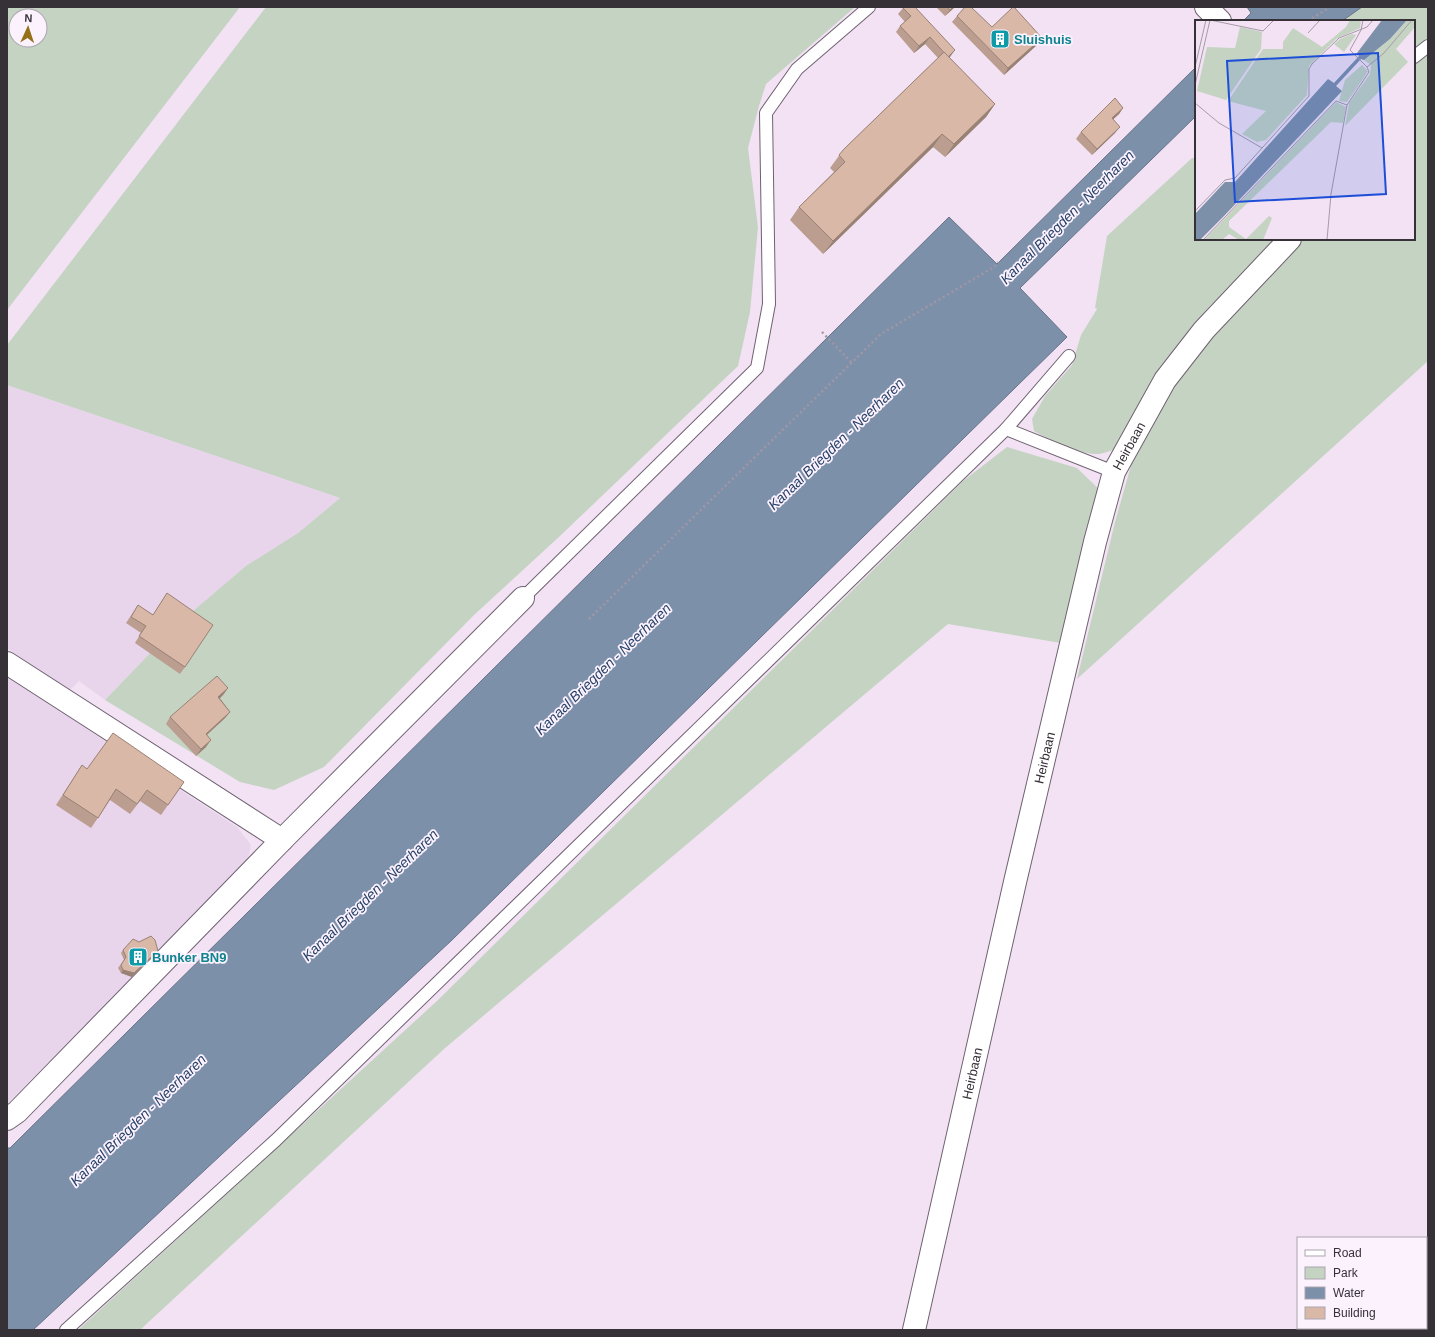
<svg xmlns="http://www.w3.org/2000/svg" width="1435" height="1337" viewBox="0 0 1435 1337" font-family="Helvetica,sans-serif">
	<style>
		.built { fill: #e8d5ec }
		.green { fill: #c5d4c2; fill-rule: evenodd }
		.water { fill: #7d90aa; stroke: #687388 }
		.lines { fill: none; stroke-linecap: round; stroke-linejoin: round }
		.service-casing { stroke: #6f6271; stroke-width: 14 }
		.minor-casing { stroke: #6f6271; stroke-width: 24 }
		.path { stroke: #a296a4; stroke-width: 2.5; stroke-dasharray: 2 3; stroke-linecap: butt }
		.service { stroke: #fff; stroke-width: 12 }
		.minor { stroke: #fff; stroke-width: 22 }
		.wall { fill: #bb9e90 }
		.shaded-wall { fill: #988175 }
		.building { fill: #d9b8a7; stroke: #988175 }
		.labels { text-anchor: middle; stroke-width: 3.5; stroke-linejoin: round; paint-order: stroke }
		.culture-label { font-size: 13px; font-weight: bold; fill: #0d838f; stroke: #fbf2fd; text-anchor: start }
		.street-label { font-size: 13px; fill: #363037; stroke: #fbf2fd }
		.water-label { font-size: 14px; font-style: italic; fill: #254167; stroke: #fbf2fd }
		.inset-road { fill: none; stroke: #a79ba8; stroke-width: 1 }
		.view { fill: #1d4ed8; fill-opacity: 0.15; stroke: #1d4ed8; stroke-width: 2 }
		.inset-edge { fill: none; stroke: #363037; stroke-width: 2 }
	</style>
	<rect width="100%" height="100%" fill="#f2e2f4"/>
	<g class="built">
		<path d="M 7,385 L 340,498 L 298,533 L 179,623 L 105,700 L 79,681 L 69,691 L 7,648 Z"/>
		<path d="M 7,677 L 237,827 L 251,845 L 248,860 L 7,1104 Z"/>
	</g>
	<g class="green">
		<path d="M 7,7 L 240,7 L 7,310 ZM 16,16 L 40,16 L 40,40 L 16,40 Z"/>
		<path d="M 266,7 L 855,7 L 766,84 L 759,106 L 748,148 L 758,227 L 750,312 L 738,366 L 560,536 L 474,615 L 324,767 L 274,790 L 240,782 L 105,700 L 179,623 L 246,566 L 298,533 L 340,498 L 7,385 L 7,345 Z"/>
		<path d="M 1362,7 L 1428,7 L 1428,361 L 1077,679 L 1115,522 L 1134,455 L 1189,357 L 1297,239 L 1414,239 L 1414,21 L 1342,21 Z"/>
		<path d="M 1192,158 L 1196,158 L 1196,239 L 1278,239 L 1209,307 L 1160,367 L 1118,448 C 1112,450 1105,453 1099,454 C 1082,455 1049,440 1034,431 L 1032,419 L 1045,396 L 1072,365 L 1081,335 L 1097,309 L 1095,308 L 1107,236 Z"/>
		<path d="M 1007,447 L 1077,468 L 1102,492 L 1061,643 L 948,624 L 444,1049 L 140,1330 L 78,1330 L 438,1000 L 963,481 Z"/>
	</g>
	<g class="water">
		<path d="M 1247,7 L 1362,7 L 1342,21 L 1243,21 L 1251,13 Z"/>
		<path d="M 1196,67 L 1196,116 L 1020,288 L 1067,337 L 452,940 L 33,1330 L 7,1330 L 7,1148 L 10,1148 L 949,217 L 997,264 Z"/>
	</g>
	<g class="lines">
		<g class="service-casing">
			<g id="service">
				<path d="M 1414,57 L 1428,46"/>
				<path d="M 1006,429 L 1069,356"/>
				<path d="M 523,598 L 757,368 L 769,304 L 766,113 L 797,69 L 869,7"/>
				<path d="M 66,1330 L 276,1140 L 1006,429 L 1114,472"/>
			</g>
		</g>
		<g class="minor-casing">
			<g id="minor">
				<path d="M 1206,7 L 1220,21"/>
				<path d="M 7,663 L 282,840"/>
				<path d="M 7,1119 L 17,1112 L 282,840 L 523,598"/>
				<path id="s1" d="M 914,1330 L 1015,882 L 1095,542 L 1114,472 L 1165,380 L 1204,330 L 1290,239"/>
			</g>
		</g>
		<g class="path">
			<path d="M 1308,21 L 1330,7"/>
			<path d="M 822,332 L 852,363"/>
			<path d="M 589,619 L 881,334 L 994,267 L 998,262"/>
		</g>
		<use href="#service" class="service"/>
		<use href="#minor" class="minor"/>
	</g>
	<g class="wall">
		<path d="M 936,7 L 955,7 L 945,16 Z"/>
		<path d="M 903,8 L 950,57 L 949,58 L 995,104 L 986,117 L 945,157 L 933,147 L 823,254 L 790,220 L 799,207 L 834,172 L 830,168 L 844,149 L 938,58 L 925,44 L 914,53 L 896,32 L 900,26 L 905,22 L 898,14 Z"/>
		<path d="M 957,16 L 992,27 L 1037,45 L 1004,75 L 952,22 Z"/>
		<path d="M 1123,108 L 1119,114 L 1113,119 L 1115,133 L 1092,155 L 1076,139 L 1081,132 Z"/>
		<path d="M 167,593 L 185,667 L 180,674 L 135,643 L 141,633 L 126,623 L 138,605 L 153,615 Z"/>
		<path d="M 228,688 L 223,695 L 220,698 L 230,712 L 225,718 L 207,735 L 206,747 L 196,756 L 166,724 L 170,717 Z"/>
		<path d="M 82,765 L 87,769 L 184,782 L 161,815 L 140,801 L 130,814 L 110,800 L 91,828 L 56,805 Z"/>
		<path d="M 123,950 L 156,954 L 132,977 L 121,973 L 118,968 L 124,960 L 121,953 Z"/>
	</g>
	<g class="shaded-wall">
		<path d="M 953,7 L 955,7 L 945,16 L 950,10 Z"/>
		<path d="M 930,37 L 925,44 L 914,53 L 919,46 Z"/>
		<path d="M 1042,38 L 1037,45 L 1004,75 L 1008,68 Z"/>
		<path d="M 955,50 L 950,57 L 944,63 L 948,57 Z"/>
		<path d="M 995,104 L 986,117 L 945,157 L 954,144 Z"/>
		<path d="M 1123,108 L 1119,114 L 1107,125 L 1112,118 Z"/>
		<path d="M 1120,127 L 1115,133 L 1092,155 L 1097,149 Z"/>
		<path d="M 942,134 L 933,147 L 823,254 L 833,241 Z"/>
		<path d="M 228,688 L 223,695 L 214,704 L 218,697 Z"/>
		<path d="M 230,712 L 225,718 L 201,740 L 206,734 Z"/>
		<path d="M 211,740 L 206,747 L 196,756 L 201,749 Z"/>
		<path d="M 158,951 L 156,954 L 132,977 L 121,973 L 123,970 Z"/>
	</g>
	<g class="building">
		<path d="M 904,7 L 915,7 L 955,50 L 948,57 L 930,37 L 919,46 L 900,26 L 911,16 L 903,8 Z"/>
		<path d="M 947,7 L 953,7 L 950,10 Z"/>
		<path d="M 965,7 L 971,7 L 992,27 L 1013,7 L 1014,7 L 1042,38 L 1008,68 L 957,16 Z"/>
		<path d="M 944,52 L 995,104 L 954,144 L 942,134 L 833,241 L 799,207 L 845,162 L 839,155 L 844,149 Z"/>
		<path d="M 1115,98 L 1123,108 L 1112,118 L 1120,127 L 1097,149 L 1081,132 Z"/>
		<path d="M 167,593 L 213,625 L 185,667 L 139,636 L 146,626 L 131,617 L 138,605 L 153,615 Z"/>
		<path d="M 217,676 L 228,688 L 218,697 L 230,712 L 206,734 L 211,740 L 201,749 L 170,717 Z"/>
		<path d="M 113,733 L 184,782 L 168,805 L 147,790 L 137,804 L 116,789 L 98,818 L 63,795 L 82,765 L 87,769 Z"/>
		<path d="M 151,936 L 155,940 L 158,951 L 134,973 L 123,970 L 121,965 L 126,957 L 123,950 L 133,939 L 139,942 Z"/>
	</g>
	<defs>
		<g id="building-square" transform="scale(1)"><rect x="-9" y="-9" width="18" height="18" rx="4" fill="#0f9aa8" stroke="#fbf2fd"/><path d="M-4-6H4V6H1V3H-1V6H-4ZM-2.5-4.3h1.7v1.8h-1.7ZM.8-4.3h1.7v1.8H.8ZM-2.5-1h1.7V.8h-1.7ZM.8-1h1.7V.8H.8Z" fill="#fff"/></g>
	</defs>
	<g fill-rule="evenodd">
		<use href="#building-square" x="1000" y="39"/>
		<use href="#building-square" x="138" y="957"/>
	</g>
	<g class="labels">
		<g class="culture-label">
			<text x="1014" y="44">Sluishuis</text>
			<text x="152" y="962">Bunker BN9</text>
		</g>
		<g class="street-label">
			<text dy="5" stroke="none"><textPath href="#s1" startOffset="911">Heirbaan</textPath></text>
			<text dy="5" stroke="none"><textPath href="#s1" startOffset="587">Heirbaan</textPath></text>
			<text dy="5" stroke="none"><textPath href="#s1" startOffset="263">Heirbaan</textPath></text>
		</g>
		<g class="water-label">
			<text transform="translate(1067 217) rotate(-45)" y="5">Kanaal Briegden - Neerharen</text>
			<text transform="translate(836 444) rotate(-44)" y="5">Kanaal Briegden - Neerharen</text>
			<text transform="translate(603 669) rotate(-44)" y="5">Kanaal Briegden - Neerharen</text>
			<text transform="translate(370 895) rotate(-44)" y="5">Kanaal Briegden - Neerharen</text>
			<text transform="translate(138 1120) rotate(-44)" y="5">Kanaal Briegden - Neerharen</text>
		</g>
	</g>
	<g transform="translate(1195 20)">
		<rect width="220" height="220" fill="#f2e2f4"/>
		<path d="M 155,0 L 166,0 L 165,8 L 141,19 L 114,46 L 112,75 L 71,120 L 62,122 L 47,114 L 71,91 L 33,81 L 68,29 L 88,29 L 88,22 L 98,8 L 127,27 L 151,7 ZM 212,0 L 220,0 L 220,7 L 201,29 L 213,42 L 150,106 L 154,83 L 175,54 L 176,45 L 169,40 L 195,19 ZM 45,7 L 67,12 L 66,29 L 31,80 L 2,71 L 12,27 L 40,28 ZM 157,14 L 161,15 L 149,32 L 139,24 L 145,19 ZM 167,45 L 173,51 L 168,59 L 152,82 L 144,81 L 150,60 ZM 141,82 L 151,87 L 148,103 L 136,102 L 34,201 L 34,207 L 51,219 L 74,196 L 77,198 L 68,220 L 44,220 L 34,214 L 27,220 L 9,220 Z" fill="#c5d4c2"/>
		<path d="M 187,0 L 212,0 L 195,19 L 169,40 L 166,39 L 141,66 L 147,71 L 29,196 L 5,220 L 0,220 L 0,194 L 30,162 L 40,162 L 133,59 L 139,63 L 164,36 L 162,33 Z" fill="#7d90aa"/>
		<path class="inset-road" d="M 15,0 L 68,11 L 79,0M 113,13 L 125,0M 0,47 L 11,0M 172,47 L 189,33 L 217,0M 0,65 L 15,0M 0,83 L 24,103 L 67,128M 0,191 L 30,160 L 40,158 L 114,76 L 114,49 L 117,44 L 144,18 L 172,7 L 178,0M 8,220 L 141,81 L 152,85M 132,220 L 136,174 L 152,85 L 174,52 L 172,47 L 155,30 L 166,10 L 168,0"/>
		<path class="view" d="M 183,33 L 191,174 L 40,182 L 32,41 Z"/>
		<rect width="220" height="220" class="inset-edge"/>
	</g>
	<rect width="1435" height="1337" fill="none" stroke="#363037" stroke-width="16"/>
	<rect x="1297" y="1237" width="130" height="92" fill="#fbf2fd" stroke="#aca4ae"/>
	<rect x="1305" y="1250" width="20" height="6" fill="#ffffff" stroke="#aca4ae"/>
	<text x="1333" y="1257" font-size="12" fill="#363037">Road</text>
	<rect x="1305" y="1267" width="20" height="12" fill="#c5d4c2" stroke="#aca4ae"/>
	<text x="1333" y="1277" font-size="12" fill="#363037">Park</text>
	<rect x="1305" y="1287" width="20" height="12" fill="#7d90aa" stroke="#aca4ae"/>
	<text x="1333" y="1297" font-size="12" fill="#363037">Water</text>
	<rect x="1305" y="1307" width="20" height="12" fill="#d9b8a7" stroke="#aca4ae"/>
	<text x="1333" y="1317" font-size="12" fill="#363037">Building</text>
	<g transform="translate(28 28) rotate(3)"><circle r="19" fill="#fbf2fd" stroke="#aca4ae"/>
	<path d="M0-3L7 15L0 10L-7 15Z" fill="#947018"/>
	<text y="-6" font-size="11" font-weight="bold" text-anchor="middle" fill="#363037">N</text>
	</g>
</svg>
